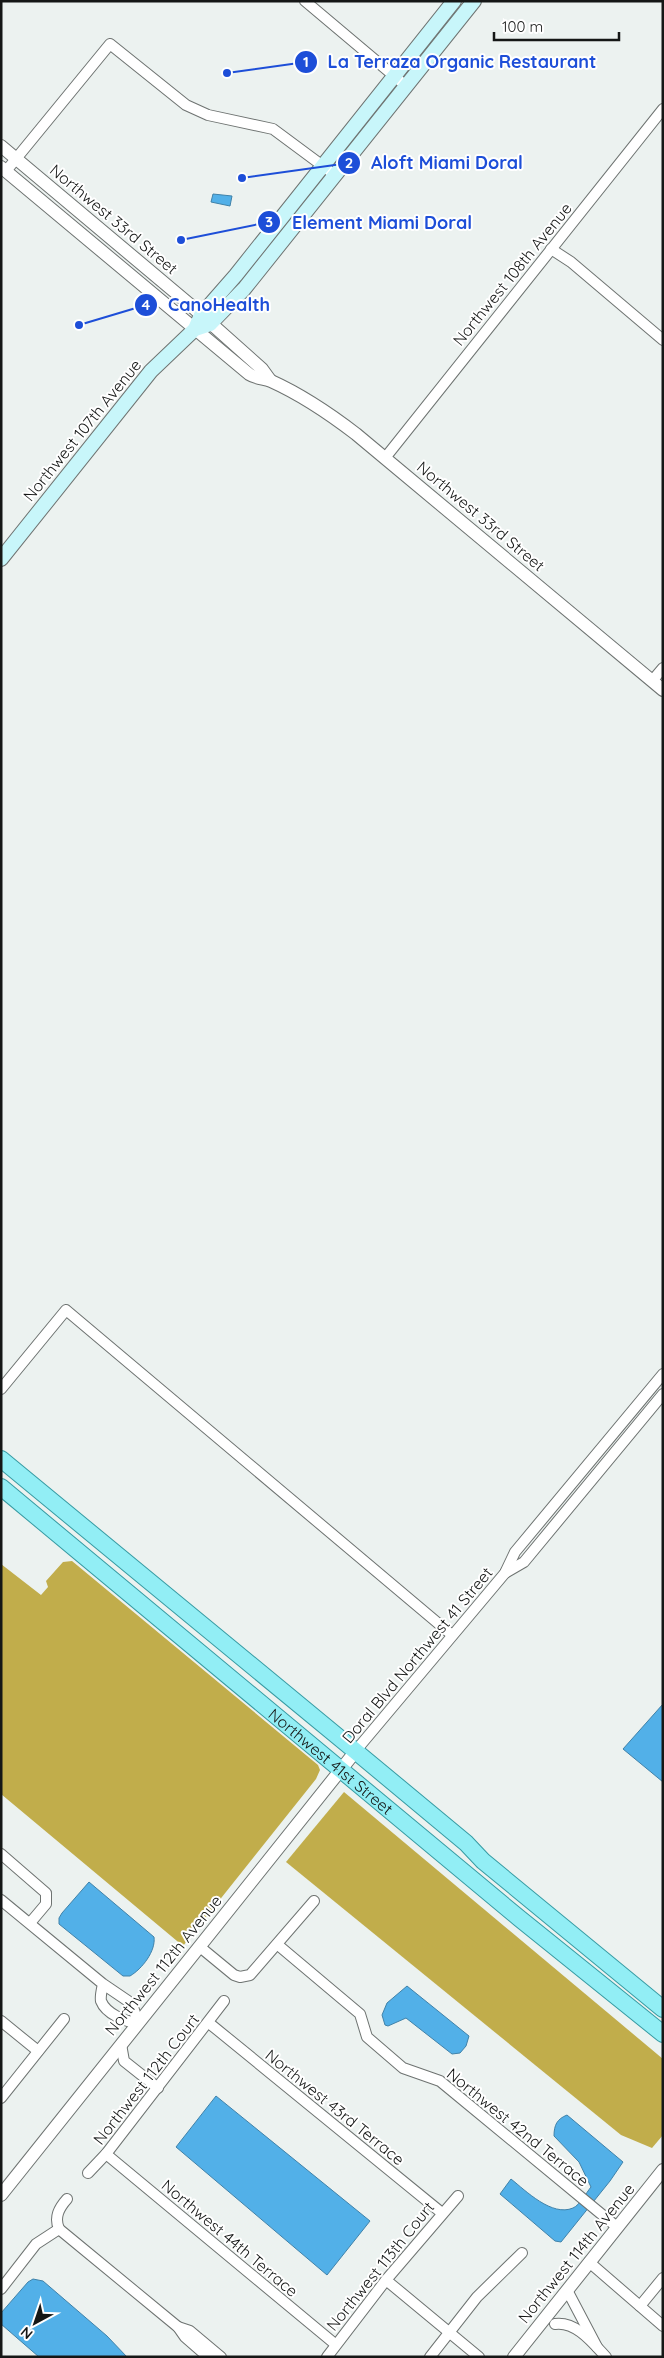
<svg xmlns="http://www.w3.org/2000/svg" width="664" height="2358" viewBox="0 0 664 2358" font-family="Quicksand,sans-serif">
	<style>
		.forest { fill: #c1ad4b }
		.water { fill: #52b0e8; stroke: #4082a9 }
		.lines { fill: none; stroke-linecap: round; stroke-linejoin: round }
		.minor-casing { stroke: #6e7371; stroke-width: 12 }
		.tertiary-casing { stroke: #6e7371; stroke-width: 14 }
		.secondary-casing { stroke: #6e7371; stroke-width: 16 }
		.primary-casing { stroke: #379ba3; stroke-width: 18 }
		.minor { stroke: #fff; stroke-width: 10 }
		.tertiary { stroke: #fff; stroke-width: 12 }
		.secondary { stroke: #c8f6fa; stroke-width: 14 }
		.primary { stroke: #92eef5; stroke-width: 16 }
		.labels { text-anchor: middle; stroke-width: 4; stroke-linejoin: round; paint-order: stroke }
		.street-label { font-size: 16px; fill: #151716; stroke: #fff }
		.leader { fill: none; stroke: #1d4ed8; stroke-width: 2 }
		.callout-dot { fill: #1d4ed8; stroke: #fff; stroke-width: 2 }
		.mark-label { font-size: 15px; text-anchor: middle; font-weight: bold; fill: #fff }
		.callout-label { font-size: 18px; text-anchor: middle; font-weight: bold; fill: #1d4ed8; stroke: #fff; stroke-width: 4; stroke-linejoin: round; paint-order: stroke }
	</style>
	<rect width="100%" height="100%" fill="#ecf2f0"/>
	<g class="forest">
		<path d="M 72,1561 L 318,1765 L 320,1770 L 316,1779 L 183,1946 L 1,1794 L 1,1564 L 41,1595 L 48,1587 L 46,1581 L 63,1562 Z"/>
		<path d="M 344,1792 L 663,2059 L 663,2135 L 652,2148 L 621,2135 L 286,1862 Z"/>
	</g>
	<g class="water">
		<path d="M 213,194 L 232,196 L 230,206 L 211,202 Z"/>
		<path d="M 663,1704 L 663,1782 L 623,1749 Z"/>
		<path d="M 89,1882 L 154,1937 C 156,1951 142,1969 130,1976 L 123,1976 L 59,1924 L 59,1918 L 62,1913 Z"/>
		<path d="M 407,1986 L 469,2036 L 466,2046 L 460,2053 L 452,2054 L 406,2018 L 388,2026 L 385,2025 L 382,2015 L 387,2003 Z"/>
		<path d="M 216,2096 L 370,2221 L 327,2275 L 176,2147 Z"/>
		<path d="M 567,2115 L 623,2162 L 610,2181 L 561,2242 L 555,2241 L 500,2194 L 511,2179 C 526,2191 552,2217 573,2208 C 580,2205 586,2193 591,2187 L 579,2162 L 554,2136 C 554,2125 557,2119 567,2115 Z"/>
		<path d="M 33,2279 L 43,2281 L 107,2336 L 127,2357 L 39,2357 L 1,2324 L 1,2313 L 28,2282 Z"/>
	</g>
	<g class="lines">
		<g class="minor-casing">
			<g id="minor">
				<path d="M 305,1 L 406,86"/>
				<path d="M 6,171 L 110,44 L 186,105 L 208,115 L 273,129 L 335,175"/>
				<path d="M 551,249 L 571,262 L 663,340"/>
				<path d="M 385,458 L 663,109"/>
				<path d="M 652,681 L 663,668"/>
				<path d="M 1,1389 L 66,1310 L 452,1635"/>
				<path d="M 505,1573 L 524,1562 L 663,1394"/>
				<path d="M 353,1754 L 505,1573 L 515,1552 L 663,1374"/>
				<path d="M 1,1854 L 46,1893 L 46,1904 L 30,1923"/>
				<path d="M 1,1900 L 103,1984 L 128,2001 L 134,2010 L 138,2023 C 126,2022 106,2014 101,2001 C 100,1996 102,1989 103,1984"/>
				<path d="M 278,1945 L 360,2014 L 367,2037 L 403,2068 L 440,2081 L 617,2227"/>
				<path d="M 200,1947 L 234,1975 L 240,1977 L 250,1975 L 314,1901"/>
				<path d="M 1,2021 L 38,2051"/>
				<path d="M 209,2023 L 442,2213"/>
				<path d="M 121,2044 L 124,2061 L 158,2088"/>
				<path d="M 1,2098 L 64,2019"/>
				<path d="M 106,2154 L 335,2344"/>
				<path d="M 88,2173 L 106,2154 L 224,2001"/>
				<path d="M 59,2229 L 178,2327 L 185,2337 L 208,2357"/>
				<path d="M 589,2262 L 663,2326"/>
				<path d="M 386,2280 L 479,2357"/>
				<path d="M 1,2289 L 36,2244 L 59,2229 C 54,2217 59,2208 67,2199"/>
				<path d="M 567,2290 L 597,2347"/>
				<path d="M 640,2306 L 663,2278"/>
				<path d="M 555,2324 C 576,2321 593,2343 606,2357"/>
				<path d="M 178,2327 L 190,2331 L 221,2357"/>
				<path d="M 327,2357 L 386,2280 L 458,2196"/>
				<path d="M 430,2357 L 477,2297 L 522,2253"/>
			</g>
		</g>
		<g class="tertiary-casing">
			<g id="tertiary">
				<path d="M 1,146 L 188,303 L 262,369 L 270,380"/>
				<path d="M 1,167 L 249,374 C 257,379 264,378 271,381 C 302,395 330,414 356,434 L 663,690"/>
				<path d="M 1,2195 L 351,1757"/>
				<path d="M 514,2357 L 663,2170"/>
			</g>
		</g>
		<g class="secondary-casing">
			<g id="secondary">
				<path d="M 195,329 L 201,315 L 236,275 L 454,1"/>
				<path d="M 1,559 L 151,371 L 195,329 L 210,324 L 244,289 L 474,1"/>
			</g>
		</g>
		<g class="primary-casing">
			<g id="primary">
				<path d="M 1,1459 C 156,1588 312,1714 466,1843 L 483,1861 L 663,2009"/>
				<path id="s1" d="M 1,1487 L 519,1918 L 663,2034"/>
			</g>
		</g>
		<use href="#minor" class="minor"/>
		<use href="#tertiary" class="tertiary"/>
		<use href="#secondary" class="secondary"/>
		<use href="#primary" class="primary"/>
	</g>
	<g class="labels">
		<g class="street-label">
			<text transform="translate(114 219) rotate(40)" y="6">Northwest 33rd Street</text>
			<text transform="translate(512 274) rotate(-51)" y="6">Northwest 108th Avenue</text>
			<text transform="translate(82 430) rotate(-51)" y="6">Northwest 107th Avenue</text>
			<text transform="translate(481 516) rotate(40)" y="6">Northwest 33rd Street</text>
			<text transform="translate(417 1655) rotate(-50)" y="6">Doral Blvd Northwest 41 Street</text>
			<text dy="6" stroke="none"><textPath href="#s1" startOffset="429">Northwest 41st Street</textPath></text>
			<text transform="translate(163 1965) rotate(-51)" y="6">Northwest 112th Avenue</text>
			<text transform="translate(146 2079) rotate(-52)" y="6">Northwest 112th Court</text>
			<text transform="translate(335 2107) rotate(39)" y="6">Northwest 43rd Terrace</text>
			<text transform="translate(518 2127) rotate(39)" y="6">Northwest 42nd Terrace</text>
			<text transform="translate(230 2238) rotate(40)" y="6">Northwest 44th Terrace</text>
			<text transform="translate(576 2253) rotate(-51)" y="6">Northwest 114th Avenue</text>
			<text transform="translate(380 2266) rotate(-51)" y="6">Northwest 113th Court</text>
		</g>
	</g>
	<path class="leader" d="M227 73L306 62M242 178L349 163M181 240L269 222M79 325L146 305"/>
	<g class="callout-dot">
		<circle cx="227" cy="73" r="5"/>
		<circle cx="242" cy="178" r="5"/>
		<circle cx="181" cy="240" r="5"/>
		<circle cx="79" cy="325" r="5"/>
		<circle cx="306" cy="62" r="12"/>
		<circle cx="349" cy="163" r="12"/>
		<circle cx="269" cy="222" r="12"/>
		<circle cx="146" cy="305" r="12"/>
	</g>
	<g class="mark-label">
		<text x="306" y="67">1</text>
		<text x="349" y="168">2</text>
		<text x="269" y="227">3</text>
		<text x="146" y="310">4</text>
	</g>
	<g class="callout-label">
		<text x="462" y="68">La Terraza Organic Restaurant</text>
		<text x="447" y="169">Aloft Miami Doral</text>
		<text x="382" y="229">Element Miami Doral</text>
		<text x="219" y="311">CanoHealth</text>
	</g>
	<rect width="664" height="2358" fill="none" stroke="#151716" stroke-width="5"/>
	<g transform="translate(35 2323) rotate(220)" stroke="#ffffff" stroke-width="4" paint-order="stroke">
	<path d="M0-4L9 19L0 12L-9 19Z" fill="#151716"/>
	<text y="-8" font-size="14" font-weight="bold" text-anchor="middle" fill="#151716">N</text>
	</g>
	<path d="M494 32v8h125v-8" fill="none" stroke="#151716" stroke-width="2.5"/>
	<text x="502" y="32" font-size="15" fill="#151716" stroke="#ffffff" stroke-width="4" paint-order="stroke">100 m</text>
</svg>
